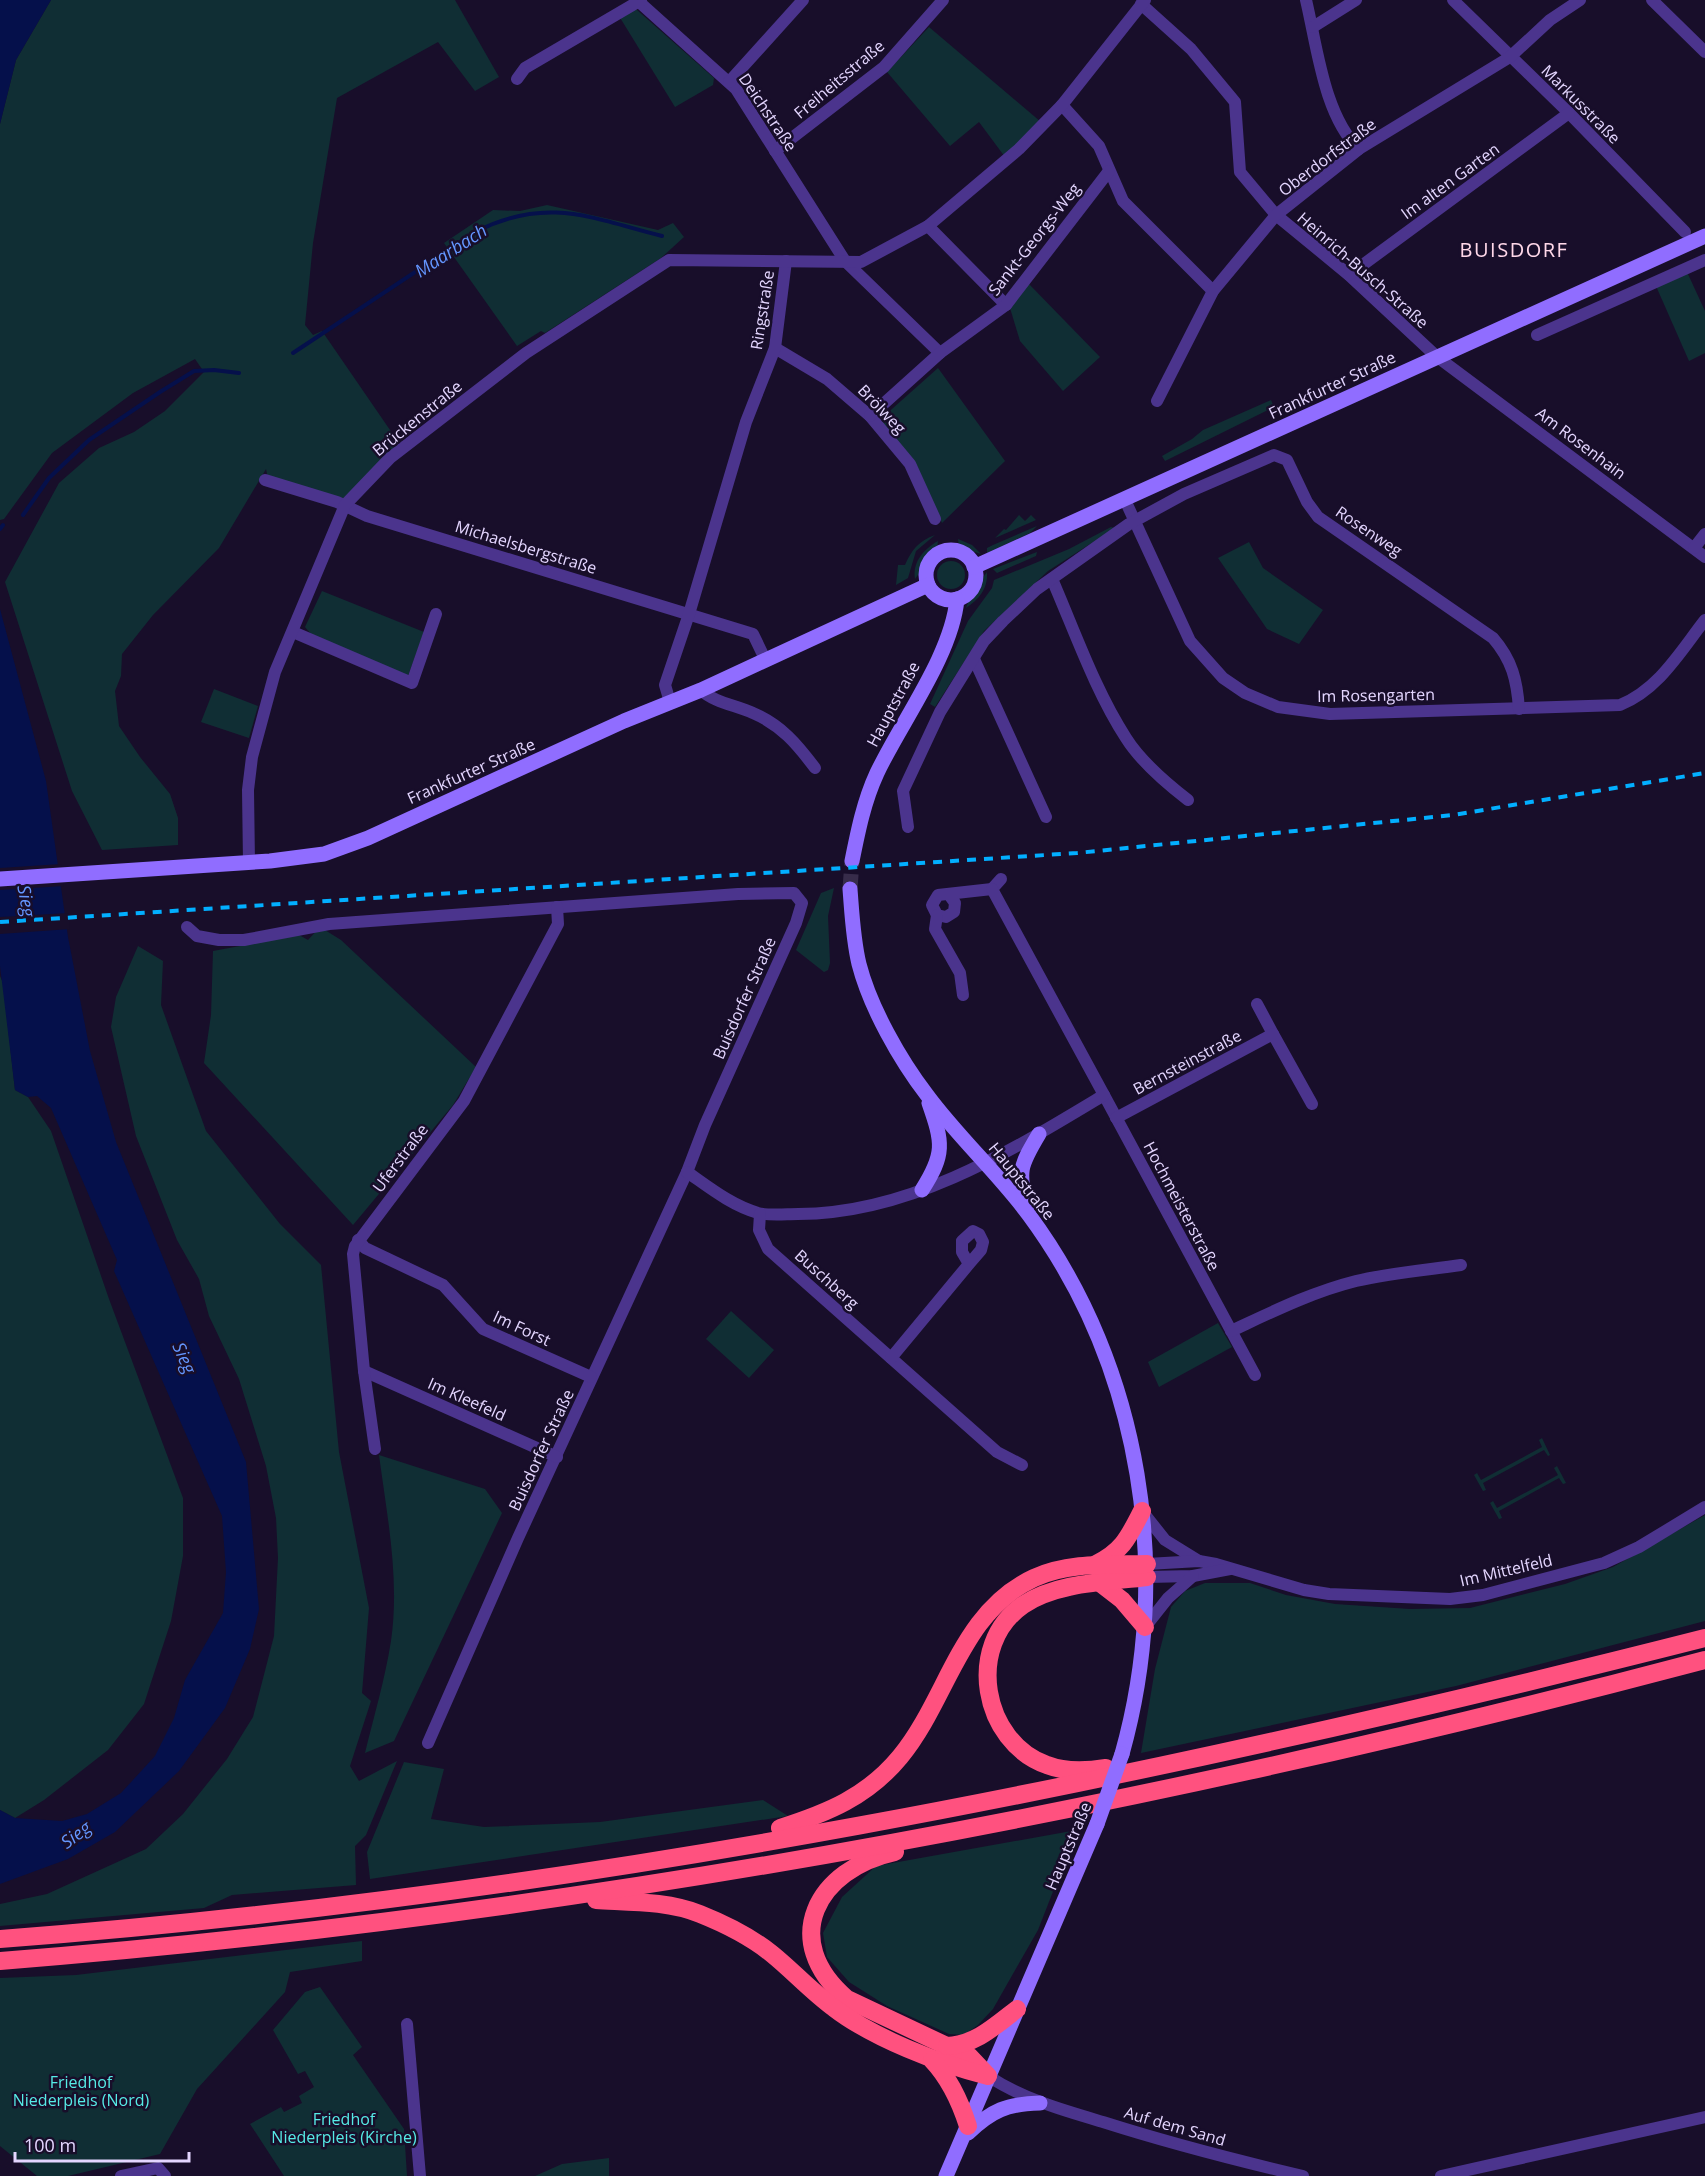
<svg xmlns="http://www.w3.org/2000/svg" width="1705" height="2176" viewBox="0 0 1705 2176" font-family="'Open Sans',sans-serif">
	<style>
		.green { fill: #102e34 }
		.water { fill: #05104b }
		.pier { fill: #180e2a }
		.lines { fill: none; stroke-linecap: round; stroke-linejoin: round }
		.stream { stroke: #05104b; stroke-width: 4 }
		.secondary-tunnel { stroke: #372c4a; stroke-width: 15; stroke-dasharray: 15 8; stroke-linecap: butt }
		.street { stroke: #4b348d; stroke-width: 12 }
		.secondary { stroke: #906dff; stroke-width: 15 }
		.highway { stroke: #ff517f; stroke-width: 18 }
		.rail { stroke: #02afff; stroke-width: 4; stroke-dasharray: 9 8; stroke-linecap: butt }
		.secondary-bridge { stroke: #906dff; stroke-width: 15 }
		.labels { text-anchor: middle; stroke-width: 5; stroke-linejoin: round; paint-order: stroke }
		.street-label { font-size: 16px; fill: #e4d6ff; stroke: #180e2a }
		.park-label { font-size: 16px; fill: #56ebe6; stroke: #180e2a }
		.water-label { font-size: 18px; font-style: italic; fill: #6496ff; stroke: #180e2a }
		.quarter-label { font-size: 20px; letter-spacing: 1.5px; fill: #ffd8e9; stroke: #180e2a }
	</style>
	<rect width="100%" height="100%" fill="#180e2a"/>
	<g class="green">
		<path d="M 51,0 L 455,0 L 499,77 L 475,91 L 438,42 L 337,98 L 313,243 L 305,325 L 313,335 L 322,331 L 401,446 L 343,501 L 268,478 L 266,469 L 219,548 L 153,615 L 122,654 L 121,676 L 115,691 L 119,726 L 140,757 L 170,794 L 178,818 L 178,845 L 102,850 L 72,791 L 5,582 L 59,483 L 99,448 L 134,432 L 165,411 L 204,372 L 195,359 L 133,393 L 52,453 L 4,519 L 0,520 L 0,124 L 16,60 Z"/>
		<path d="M 628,10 L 637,10 L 714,78 L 713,85 L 675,107 L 619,16 Z"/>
		<path d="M 929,27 L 1041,122 L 1005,157 L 979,122 L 950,146 L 887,72 Z"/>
		<path d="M 547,205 L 658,230 L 673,223 L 684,237 L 661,258 L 545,333 L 541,331 L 517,346 L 444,243 L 493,210 L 520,211 Z"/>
		<path d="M 1687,272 L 1705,311 L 1705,353 L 1689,361 L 1656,286 Z"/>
		<path d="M 1028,283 L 1100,357 L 1063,391 L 1020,341 L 1010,308 Z"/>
		<path d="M 938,368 L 1005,461 L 942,523 L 932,500 L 882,423 L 883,417 Z"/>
		<path d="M 1271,400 L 1274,407 L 1165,461 L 1162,456 L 1192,439 L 1203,430 Z"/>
		<path d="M 1019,515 L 1025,521 L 1031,515 L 1036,520 L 995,538 L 1004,529 L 1006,530 Z"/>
		<path d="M 1037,526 L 1030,533 L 987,553 L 987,548 L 993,545 Z"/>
		<path d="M 1111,527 L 1115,528 L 1048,571 L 984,631 L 935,707 L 930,704 L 968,621 L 992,588 L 994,580 L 1069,549 Z"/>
		<path d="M 935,535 L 916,551 L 908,578 L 896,585 L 898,565 L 905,565 C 912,549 919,541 935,535 Z"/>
		<path d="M 958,539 L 972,545 L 981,554 L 959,547 Z"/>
		<path d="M 938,541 L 937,548 L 915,579 C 912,562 924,549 938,541 Z"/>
		<path d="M 1249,542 L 1263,568 L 1323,610 L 1299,644 L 1267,629 L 1218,558 Z"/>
		<path d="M 1037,552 L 1036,556 L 997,573 L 993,569 Z"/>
		<circle cx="951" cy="575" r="14"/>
		<path d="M 987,572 C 988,589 979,599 966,608 L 971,594 Z"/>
		<path d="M 322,591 L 424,632 L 408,676 L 311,634 L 305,627 Z"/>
		<path d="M 214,689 L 258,706 L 249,738 L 201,722 Z"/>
		<path d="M 834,888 L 828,916 L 830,963 L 828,970 L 824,972 L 796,950 L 821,893 Z"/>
		<path d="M 320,927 L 341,940 L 476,1067 L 453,1105 L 353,1225 L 204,1063 L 211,1015 L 213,951 L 299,935 L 308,940 Z"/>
		<path d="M 138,946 L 163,961 L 161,1005 L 206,1131 L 280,1224 L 321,1265 L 339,1452 L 369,1608 L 362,1693 L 371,1701 L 350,1766 L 359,1781 L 397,1761 L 366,1835 L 355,1846 L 356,1885 L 232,1895 L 204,1908 L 0,1926 L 0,1904 L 47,1894 L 146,1849 L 183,1814 L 227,1759 L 253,1717 L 274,1636 L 278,1558 L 276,1518 L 266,1466 L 239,1379 L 209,1316 L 199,1279 L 177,1240 L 136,1136 L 111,1027 L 116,997 Z"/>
		<path d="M 0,976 L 3,983 L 15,1090 L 28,1097 L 51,1131 L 109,1299 L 183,1498 L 183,1556 L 171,1621 L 144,1704 L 108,1750 L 44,1800 L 15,1818 L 0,1810 Z"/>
		<path d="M 731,1311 L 774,1350 L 749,1378 L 706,1339 Z"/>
		<path d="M 1218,1323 L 1232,1347 L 1159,1387 L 1148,1362 Z"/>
		<path d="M 1542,1438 L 1550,1455 L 1548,1456 L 1544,1450 L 1483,1483 L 1486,1490 L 1483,1491 L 1474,1475 L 1477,1473 L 1481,1480 L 1542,1447 L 1539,1440 Z"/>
		<path d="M 379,1455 L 485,1489 L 502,1513 L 394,1741 L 365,1753 C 374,1716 385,1679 391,1641 C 400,1579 387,1516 379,1455 Z"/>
		<path d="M 1557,1466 L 1566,1483 L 1563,1484 L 1559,1478 L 1499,1511 L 1502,1518 L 1499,1519 L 1490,1503 L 1493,1501 L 1497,1508 L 1558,1475 L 1554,1468 Z"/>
		<path d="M 1705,1515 L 1705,1621 L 1456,1686 L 1141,1753 L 1155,1669 L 1171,1607 L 1185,1591 L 1205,1583 L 1250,1583 L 1286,1595 L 1335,1604 L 1410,1609 L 1470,1608 L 1565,1584 L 1613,1567 Z"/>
		<path d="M 404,1762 L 444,1769 L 431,1819 L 484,1827 L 600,1822 L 763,1800 L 788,1816 L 370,1879 L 367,1852 Z"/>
		<path d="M 1077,1830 L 1038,1930 L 993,2009 L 978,2025 L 964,2035 L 949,2034 L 887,2006 L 849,1982 L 827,1957 L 823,1933 L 842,1897 L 876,1866 Z"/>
		<path d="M 362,1941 L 362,1961 L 290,1972 L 285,1992 L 197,2089 L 160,2154 L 68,2176 L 37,2176 L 0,2146 L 0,1978 L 76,1975 Z"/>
		<path d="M 320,1987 L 362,2047 L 353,2055 L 404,2129 L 407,2176 L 284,2176 L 250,2124 L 281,2107 L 284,2112 L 302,2103 L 299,2096 L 314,2087 L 305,2071 L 298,2074 L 273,2030 L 305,1992 Z"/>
		<path d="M 609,2158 L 609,2176 L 535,2176 L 562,2164 Z"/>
	</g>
	<g class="water">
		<path d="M 0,0 L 51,0 L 16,60 L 0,124 Z"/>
		<path d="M 0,609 L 46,781 L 68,937 L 90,1051 L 116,1142 L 246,1462 L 259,1609 L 250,1649 L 225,1708 L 179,1771 L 115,1832 L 68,1859 L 0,1884 L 0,1810 L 15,1818 L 62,1821 L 87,1814 L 121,1793 L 155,1756 L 174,1718 L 185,1680 L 223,1613 L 226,1572 L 222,1516 L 114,1271 L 117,1260 L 51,1108 L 37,1096 L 28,1097 L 15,1090 L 0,966 Z"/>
	</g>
	<g class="pier">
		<path d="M 61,864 L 64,886 L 0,890 L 0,868 Z"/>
		<path d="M 68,913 L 70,929 L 0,934 L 0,917 Z"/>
	</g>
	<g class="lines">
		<g class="stream">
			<path d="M 293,353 L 477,231 C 548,196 591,218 662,236"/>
			<path d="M 23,515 L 49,478 L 89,440 L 160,392 L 194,371 L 214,370 L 239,373"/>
			<path d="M 0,529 L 3,525"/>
		</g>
		<path class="secondary-tunnel" d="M 850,889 L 852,861"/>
		<g class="street">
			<path d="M 637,0 L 736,89 L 845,261 L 940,353"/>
			<path d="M 1306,0 C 1317,46 1324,116 1359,149"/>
			<path d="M 1453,0 L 1569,113 L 1685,232"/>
			<path d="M 1652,0 L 1705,52"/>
			<path d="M 1141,4 L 1191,49 L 1235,102 L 1240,172 L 1276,215 L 1349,275 L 1436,356 L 1705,557"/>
			<path d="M 1313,27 L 1356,0"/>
			<path d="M 517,79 L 525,68 L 641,0"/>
			<path d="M 729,82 L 803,0"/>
			<path d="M 1062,105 L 1099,146 L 1123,201 L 1213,291"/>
			<path d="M 775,151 L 884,67 L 943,0"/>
			<path d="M 928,226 L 1006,305"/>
			<path d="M 1349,275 L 1569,113"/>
			<path d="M 1537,335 L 1705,260"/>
			<path d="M 775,348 L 827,379 L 870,416 L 910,464 L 935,519"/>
			<path d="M 1157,401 L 1213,291 L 1276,215 L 1359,149 L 1510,57 L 1550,20 L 1580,0"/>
			<path d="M 870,416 L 940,353 L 1006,305 L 1109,171"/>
			<path d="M 265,480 L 337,502 L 367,516 L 753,634 L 765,659"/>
			<path d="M 1125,500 L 1190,641 L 1223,678 L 1245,693 L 1278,707 L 1330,714 L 1620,705 C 1659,689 1680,652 1705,620"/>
			<path d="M 1694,548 L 1705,534"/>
			<path d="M 1052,579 C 1075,632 1095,690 1126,738 C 1141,762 1166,783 1188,800"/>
			<path d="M 293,632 L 412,683 L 436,614"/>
			<path d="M 974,659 L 1046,817"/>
			<path d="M 701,690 C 715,703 736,705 753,713 C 781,725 797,744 815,768"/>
			<path d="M 670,702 L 665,685 L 689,614 L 746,422 L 775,348 L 786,261"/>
			<path d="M 908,827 L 903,791 L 940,712 L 984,641 L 1003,621 L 1037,589 L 1129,524 L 1184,494 L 1274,455 L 1287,460 L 1307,502 L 1318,517 L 1493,638 C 1512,660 1517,680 1519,709"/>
			<path d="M 249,863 L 248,790 L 252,757 L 275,672 L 345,505 L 390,458 L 526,353 L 669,260 L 861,262 L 928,226 L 1019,149 L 1062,105 L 1145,0"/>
			<path d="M 992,889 L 1001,879"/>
			<path d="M 950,896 L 955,903 L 954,912 L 946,917 L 937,915 L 932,905 L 938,895 L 992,889"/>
			<path d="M 937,915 L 935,929 L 960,973 L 963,995"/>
			<path d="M 187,927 L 197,936 L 219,940 L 244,940 L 329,924 L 738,894 L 794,893 L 802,903 L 796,923 L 705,1125 L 687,1172 L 518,1538 L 428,1743"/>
			<path d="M 1257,1004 L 1273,1034"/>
			<path d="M 1104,1095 L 1255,1375"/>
			<path d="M 1116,1118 L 1273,1034 L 1312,1104"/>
			<path d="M 687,1172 C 710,1188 731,1205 758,1213 C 770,1216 786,1214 798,1214 C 910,1214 1011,1151 1104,1095 L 992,889"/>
			<path d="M 760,1214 L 759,1230 L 768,1249 L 997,1452 L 1022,1465"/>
			<path d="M 358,1240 L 365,1248 L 443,1285 L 483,1329 L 591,1377"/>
			<path d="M 1231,1331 C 1272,1312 1312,1292 1356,1281 C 1391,1273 1426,1270 1461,1265"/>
			<path d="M 891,1358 L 969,1264 L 981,1250 L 983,1242 L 979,1234 L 973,1231 L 962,1241 L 962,1252 L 969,1264"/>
			<path d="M 364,1371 L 557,1457"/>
			<path d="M 375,1449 L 364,1371 L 353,1254 L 355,1246 L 464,1101 L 558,924 L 557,907"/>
			<path d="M 1142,1511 L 1165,1540 L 1199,1561"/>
			<path d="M 1147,1564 L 1199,1561 L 1216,1564 L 1304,1590 L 1329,1594 L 1450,1599 L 1483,1595 L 1604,1563 L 1639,1547 L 1705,1507"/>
			<path d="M 1147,1577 L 1193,1576 L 1230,1569"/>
			<path d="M 1145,1627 L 1168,1598 L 1193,1576"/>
			<path d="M 407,2024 L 420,2176"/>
			<path d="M 988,2076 C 1023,2099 1062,2110 1103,2122 C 1169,2143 1235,2160 1303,2176"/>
			<path d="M 121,2176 L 158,2168 L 165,2176"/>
			<path d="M 1441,2176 L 1705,2117"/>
		</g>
		<g class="secondary">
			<circle cx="951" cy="575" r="25"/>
			<path d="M 974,567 L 1705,236"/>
			<path d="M 852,861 C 858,831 864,801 877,773 C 901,722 952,655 957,599"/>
			<path d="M 0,879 L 270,861 L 324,854 L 368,838 L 624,721 L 701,690 L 928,585"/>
			<path d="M 850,889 C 852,914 853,939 859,964 C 870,1007 900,1060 927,1095 C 958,1137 998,1173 1029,1215 C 1142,1368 1173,1573 1122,1754"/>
			<path d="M 922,1190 C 945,1154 943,1143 929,1103"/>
			<path d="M 1027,1210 C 1019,1170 1018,1169 1039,1134"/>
			<path d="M 968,2133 C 992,2110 1007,2104 1040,2103"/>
			<path d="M 946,2176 L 1097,1824"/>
		</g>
		<g class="highway">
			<path d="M 1096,1564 C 1123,1551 1129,1536 1142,1511"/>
			<path d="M 1100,1583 L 1122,1600 L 1145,1627"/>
			<path d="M 1106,1768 C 1087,1771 1065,1772 1047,1765 C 982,1742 965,1645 1023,1605 C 1057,1582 1108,1582 1147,1577"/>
			<path d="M 780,1828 C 827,1813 867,1797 900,1757 C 948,1699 960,1612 1034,1578 C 1068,1562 1110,1565 1147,1564"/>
			<path d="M 895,1852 C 817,1869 778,1940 847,1999 L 970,2057 L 987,2075"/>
			<path d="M 596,1900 C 630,1902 668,1901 700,1914 C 725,1924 751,1937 772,1954 C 793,1971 812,1992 834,2008 C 873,2038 940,2064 988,2076"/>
			<path d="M 0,1939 C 576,1896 1146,1780 1705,1638"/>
			<path d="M 0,1961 C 573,1916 1150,1807 1705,1660"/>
			<path d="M 947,2046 C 975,2045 995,2026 1017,2009"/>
			<path d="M 932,2060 C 950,2079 960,2101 968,2126"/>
		</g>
		<path class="rail" d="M 0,922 L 1077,853 L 1453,815 L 1705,773"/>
		<path class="secondary-bridge" d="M 1097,1824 L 1122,1754"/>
	</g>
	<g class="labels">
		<g class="street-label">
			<text transform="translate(839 79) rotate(-40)" y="6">Freiheitsstraße</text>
			<text transform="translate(1581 104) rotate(45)" y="6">Markusstraße</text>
			<text transform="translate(768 112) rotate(56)" y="6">Deichstraße</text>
			<text transform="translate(1327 157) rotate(-37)" y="6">Oberdorfstraße</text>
			<text transform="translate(1450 181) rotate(-36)" y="6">Im alten Garten</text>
			<text transform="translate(1034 239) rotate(-52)" y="6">Sankt-Georgs-Weg</text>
			<text transform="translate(1363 270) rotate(41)" y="6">Heinrich-Busch-Straße</text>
			<text transform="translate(762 310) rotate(-81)" y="6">Ringstraße</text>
			<text transform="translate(1332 385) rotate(-25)" y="6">Frankfurter Straße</text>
			<text transform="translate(882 409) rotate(46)" y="6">Brölweg</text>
			<text transform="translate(417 418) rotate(-39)" y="6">Brückenstraße</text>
			<text transform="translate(1581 443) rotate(37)" y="6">Am Rosenhain</text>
			<text transform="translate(1369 531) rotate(34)" y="6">Rosenweg</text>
			<text transform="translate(526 547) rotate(17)" y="6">Michaelsbergstraße</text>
			<text transform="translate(1376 695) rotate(-1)" y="6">Im Rosengarten</text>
			<text transform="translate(893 704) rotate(-62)" y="6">Hauptstraße</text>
			<text transform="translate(471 771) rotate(-24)" y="6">Frankfurter Straße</text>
			<text transform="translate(744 998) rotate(-66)" y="6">Buisdorfer Straße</text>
			<text transform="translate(1187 1062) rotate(-28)" y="6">Bernsteinstraße</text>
			<text transform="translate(400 1158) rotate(-53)" y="6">Uferstraße</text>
			<text transform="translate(1022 1181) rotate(51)" y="6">Hauptstraße</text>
			<text transform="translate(1182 1206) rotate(62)" y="6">Hochmeisterstraße</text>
			<text transform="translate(827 1279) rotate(42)" y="6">Buschberg</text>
			<text transform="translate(522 1328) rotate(25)" y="6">Im Forst</text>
			<text transform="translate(467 1399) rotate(24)" y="6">Im Kleefeld</text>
			<text transform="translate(541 1450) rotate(-65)" y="6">Buisdorfer Straße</text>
			<text transform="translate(1506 1570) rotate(-13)" y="6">Im Mittelfeld</text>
			<text transform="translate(1068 1846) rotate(-67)" y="6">Hauptstraße</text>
			<text transform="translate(1175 2126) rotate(16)" y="6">Auf dem Sand</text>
		</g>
		<g class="park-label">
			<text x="81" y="2088">Friedhof<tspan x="81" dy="18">Niederpleis (Nord)</tspan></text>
			<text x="344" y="2125">Friedhof<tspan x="344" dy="18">Niederpleis (Kirche)</tspan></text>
		</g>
		<g class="water-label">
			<text transform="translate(451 251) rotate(-33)" y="6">Maarbach</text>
			<text transform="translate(26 901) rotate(80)" y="6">Sieg</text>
			<text transform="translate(184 1358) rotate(66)" y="6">Sieg</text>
			<text transform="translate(76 1835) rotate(-37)" y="6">Sieg</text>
		</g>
		<g class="quarter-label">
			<text x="1514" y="257">BUISDORF</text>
		</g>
	</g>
	<path d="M15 2152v9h174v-9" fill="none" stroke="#e4d6ff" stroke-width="3"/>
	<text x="24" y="2152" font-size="18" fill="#e4d6ff" stroke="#180e2a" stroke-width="4.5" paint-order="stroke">100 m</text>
</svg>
